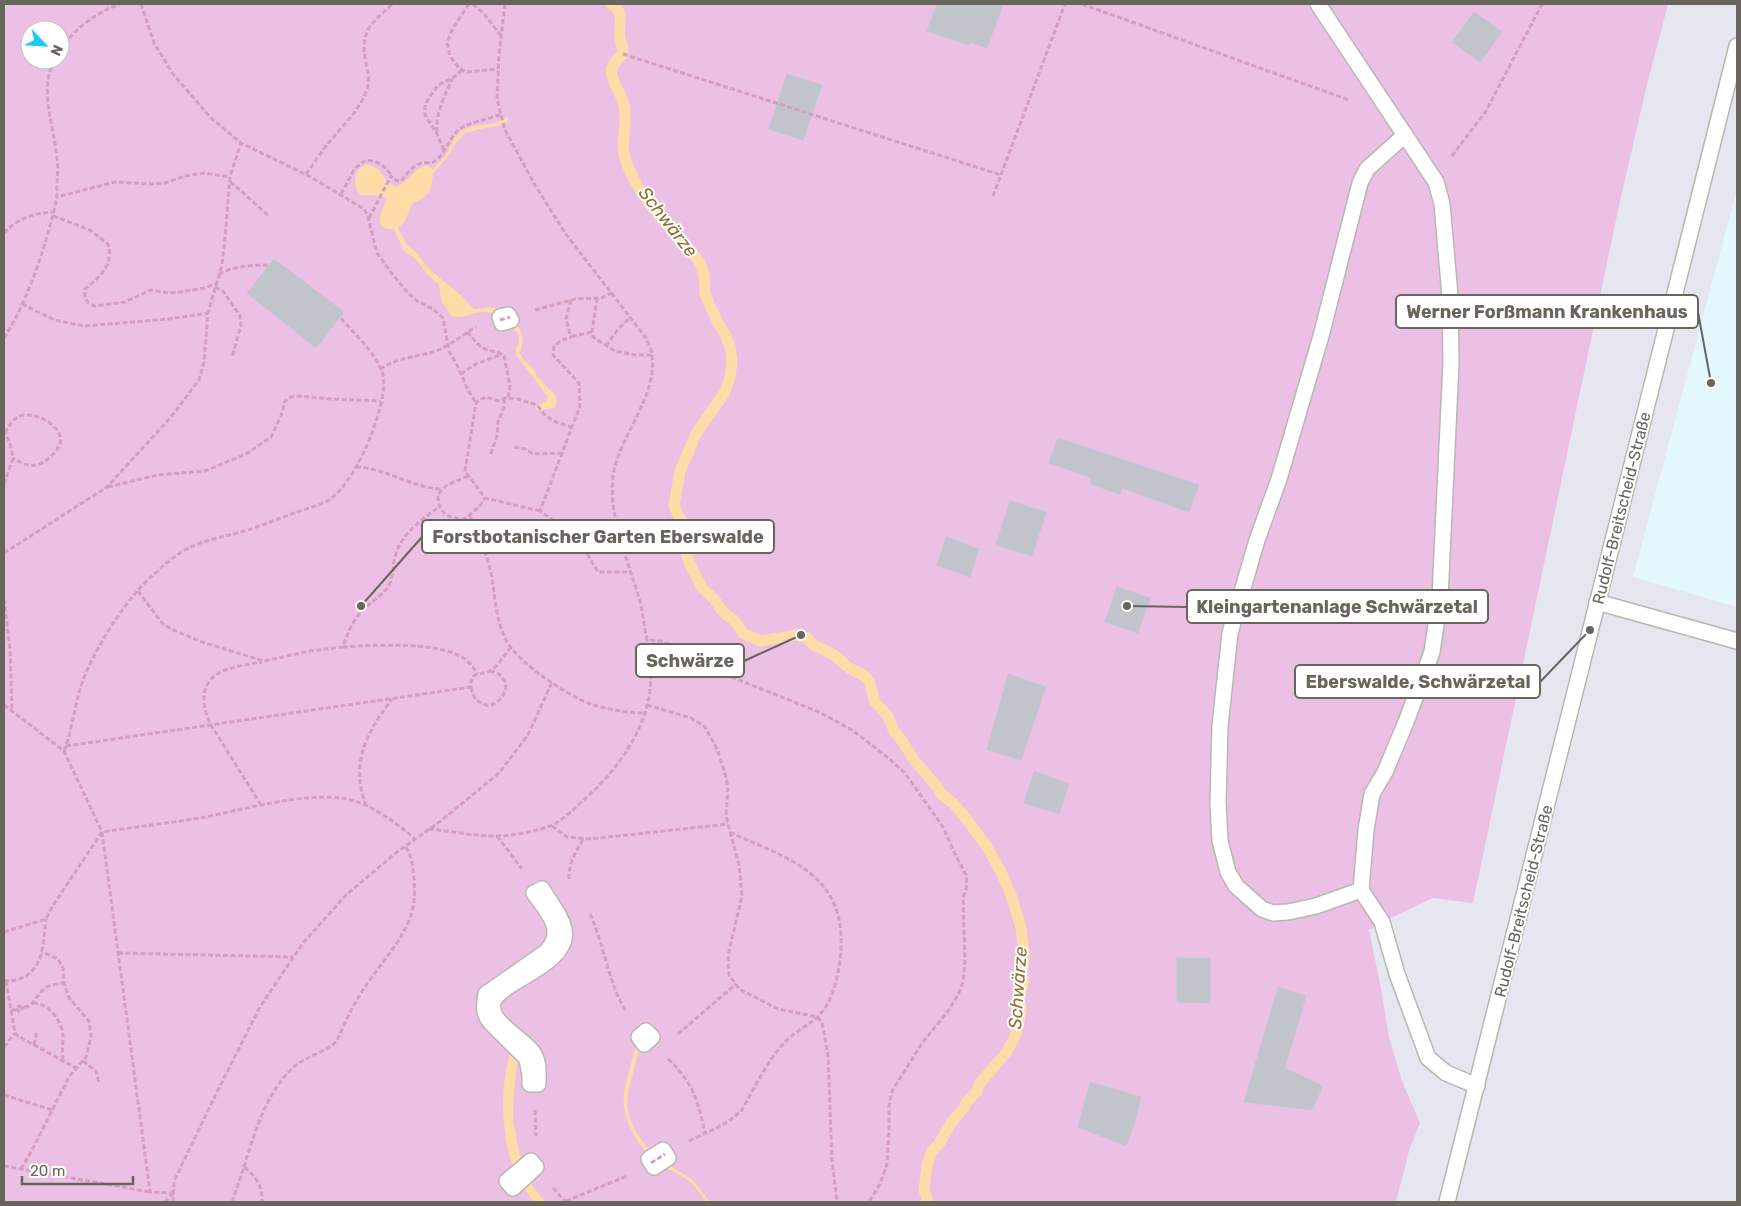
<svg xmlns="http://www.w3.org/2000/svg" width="1741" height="1206" viewBox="0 0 1741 1206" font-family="Rubik,sans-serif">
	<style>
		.medical { fill: #e2f7fe }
		.green { fill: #ebc0e4; fill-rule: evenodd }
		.water { fill: #ffdba8 }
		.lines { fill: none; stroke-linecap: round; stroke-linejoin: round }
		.stream { stroke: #ffdba8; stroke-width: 11 }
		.building { fill: #c2c4cc; stroke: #c3c6d6 }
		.lane-casing { stroke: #b9b7b1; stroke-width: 18 }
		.street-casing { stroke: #b9b7b1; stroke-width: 18 }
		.path { stroke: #d79ebf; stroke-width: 3; stroke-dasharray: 5 2.5; stroke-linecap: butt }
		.lane { stroke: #fff; stroke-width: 15 }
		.street { stroke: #fff; stroke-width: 15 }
		.path-bridge { stroke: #d79ebf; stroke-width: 3; stroke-dasharray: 5 2.5; stroke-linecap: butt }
		.labels { text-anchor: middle; stroke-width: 4; stroke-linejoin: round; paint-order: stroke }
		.street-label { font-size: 16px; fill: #68655d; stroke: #fff }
		.water-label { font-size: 18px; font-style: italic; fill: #8d6d2e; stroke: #fff }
		.leader { fill: none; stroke: #68655d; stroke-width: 2 }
		.callout-dot { fill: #68655d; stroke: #fff; stroke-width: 2 }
		.callout { fill: #fff; stroke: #68655d; stroke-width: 2 }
		.callout-label { font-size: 18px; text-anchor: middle; font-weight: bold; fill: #68655d }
	</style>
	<rect width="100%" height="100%" fill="#e6e6f1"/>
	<path class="medical" d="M 1737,189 L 1737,607 L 1633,577 Z"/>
	<path class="green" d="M 7,4 L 1668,4 L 1646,89 L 1620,201 L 1473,903 L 1433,898 L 1382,922 L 1369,930 L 1381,988 L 1389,1038 L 1402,1081 L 1420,1123 L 1409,1151 L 1396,1202 L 4,1202 L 4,13 ZM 30,30 L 60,30 L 60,60 L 30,60 Z"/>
	<g class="water">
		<path d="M 507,116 L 509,120 L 499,126 L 489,127 L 465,133 L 456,143 L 446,159 L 433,173 C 432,189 429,197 413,203 L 404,222 L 398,228 L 407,245 L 417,253 L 430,270 L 463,297 L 474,309 L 491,307 L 497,309 L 503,312 L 520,329 L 523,339 L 520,353 L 523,359 L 533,368 L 536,375 L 556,396 L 557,402 L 554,408 L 537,410 L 535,406 L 546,401 L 548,397 L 516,355 L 516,348 C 529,333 499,313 486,312 C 471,311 466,320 451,316 L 441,300 L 439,284 L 428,275 L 415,258 L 404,251 L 394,229 C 368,231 385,207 387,198 L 375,195 L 361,195 C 350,185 355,170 366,164 C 386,167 381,182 394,186 C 404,188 415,166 427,165 L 433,169 L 446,155 L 454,139 L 461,131 L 473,126 L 496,123 Z"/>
		<path d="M 643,1042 L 639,1049 L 628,1093 L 627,1107 L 632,1124 L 637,1134 L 647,1147 L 666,1163 L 693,1180 L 710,1202 L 706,1202 C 701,1195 696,1187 689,1181 C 680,1174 668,1170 659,1163 C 638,1148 621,1120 624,1093 C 626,1079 631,1066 634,1052 L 637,1045 Z"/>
		<path d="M 513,1045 L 518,1055 L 514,1092 L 513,1119 L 521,1163 L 527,1178 L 545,1202 L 534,1202 L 531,1198 C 525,1189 516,1178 513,1168 C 501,1130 499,1082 513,1045 Z"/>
	</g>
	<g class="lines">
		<path class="stream" d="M 611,4 C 627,15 617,23 620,38 C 621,43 623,48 623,54 L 615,62 L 611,70 C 613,87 621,91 624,105 C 628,120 620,144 625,158 C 634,187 655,212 675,234 C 683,244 693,252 700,263 L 704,274 L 705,294 L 718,323 L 725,334 L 730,346 L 732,362 L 730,377 L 725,392 L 697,432 L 680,471 L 674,506 L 683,525 L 683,541 L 689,562 L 702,588 L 714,599 L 724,613 L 733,619 L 744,634 L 761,641 L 797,635 L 807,638 L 814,645 L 834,655 L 849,668 L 863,675 L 869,681 L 875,702 L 888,716 L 894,731 L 903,742 L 914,760 L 938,788 L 941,794 L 953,803 L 965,817 L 987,847 L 1000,870 L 1011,895 L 1021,928 L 1024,954 L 1022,973 L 1024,981 L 1019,997 L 1021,1009 L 1019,1023 L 1015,1037 L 1005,1054 L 980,1083 L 976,1093 L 967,1101 L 964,1108 L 951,1123 L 939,1144 L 932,1151 L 927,1165 L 925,1182 L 924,1190 L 927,1198 L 926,1202"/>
	</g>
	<g class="building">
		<path d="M 937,4 L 1003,4 L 987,48 L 970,42 L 969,45 L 927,31 Z"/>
		<path d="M 1474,12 L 1502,32 L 1480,62 L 1452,42 Z"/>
		<path d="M 787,74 L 822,85 L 803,140 L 769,129 Z"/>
		<path d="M 274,259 L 344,312 L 316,348 L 247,293 Z"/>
		<path d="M 1058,438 L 1199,485 L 1189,512 L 1122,488 L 1120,494 L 1090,484 L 1092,478 L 1049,463 Z"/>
		<path d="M 1010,501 L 1046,512 L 1032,556 L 996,545 Z"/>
		<path d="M 946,537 L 979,549 L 970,577 L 937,565 Z"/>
		<path d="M 1117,587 L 1150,598 L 1138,633 L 1105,622 Z"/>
		<path d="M 1008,674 L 1046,687 L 1021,760 L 987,750 Z"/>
		<path d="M 1034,771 L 1069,784 L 1059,814 L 1024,803 Z"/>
		<path d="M 1177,958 L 1210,958 L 1210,1003 L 1177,1002 Z"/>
		<path d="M 1278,987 L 1306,996 L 1285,1068 L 1323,1086 L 1312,1110 L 1244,1102 Z"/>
		<path d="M 1090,1082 L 1141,1097 L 1134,1125 L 1126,1146 L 1078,1127 Z"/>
	</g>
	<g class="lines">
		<g class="lane-casing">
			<g id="lane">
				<path d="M 1318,4 L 1436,182 L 1442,204 L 1450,296 L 1451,363 L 1440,597 L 1432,652 L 1406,722 L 1385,772 L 1372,794 L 1366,830 L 1361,890 L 1382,922 L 1397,974 L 1428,1058 L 1446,1073 L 1477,1086"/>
				<path d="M 1597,602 L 1737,641"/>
				<path d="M 1361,890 L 1316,906 L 1288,912 L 1273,913 L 1262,909 L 1236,886 L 1228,872 L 1220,841 L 1218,803 L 1220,726 L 1230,633 L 1257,540 L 1279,479 L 1321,336 L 1360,183 L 1367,169 L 1405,135"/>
			</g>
		</g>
		<g class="street-casing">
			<g id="street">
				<path d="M 508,315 L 511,320 L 502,323 L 500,317 Z"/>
				<path d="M 542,889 C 549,901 561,915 564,929 C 570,956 528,973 509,986 C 504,990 495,995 493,1002 C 487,1022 525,1039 534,1054 C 539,1062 538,1075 538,1084 L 530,1084 L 530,1075 L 527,1059 L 490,1022 C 483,1013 484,1005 486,994 L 546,952 C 567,930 547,912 534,893 Z"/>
				<path d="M 646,1031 L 652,1037 L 644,1044 L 639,1037 Z"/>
				<path d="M 663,1150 L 668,1158 L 654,1167 L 649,1159 Z"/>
				<path d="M 531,1161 L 536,1167 L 513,1188 L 507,1181 Z"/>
				<path d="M 1447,1202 L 1737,46"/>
			</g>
		</g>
		<g class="path">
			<path d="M 141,4 L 154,43 L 173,74 L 211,118 L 241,143 L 309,176 L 364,209 L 367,214 L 377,253 L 390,271 L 407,292 L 417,301 L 433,309 L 443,318 L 449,351 L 457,365 L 468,390 L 476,403"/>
			<path d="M 469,4 L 453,28 L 447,42 L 450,56 L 459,68 L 466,72 L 498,69"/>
			<path d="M 473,4 L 485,15 L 501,36"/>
			<path d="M 505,4 L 499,54 L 497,99 L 505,130 L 535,185 L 565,233 L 646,338 C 648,343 652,350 652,356 C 657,397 622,432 614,471 C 606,512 628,560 639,598 C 643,612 644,626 647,640 L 660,641 L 672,645 L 724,674 L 819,712 L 852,730 L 886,756 L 905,773 L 943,827 L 955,854 L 966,875 L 967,885 L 963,899 L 965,962 L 963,982 L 958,995 L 948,1011 L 922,1043 L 892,1091 L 889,1106 L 889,1131 L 887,1164 L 880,1184 L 869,1202"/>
			<path d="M 1082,4 L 1349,100"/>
			<path d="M 60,50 C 74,29 97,12 120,4"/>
			<path d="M 623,54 L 1001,175"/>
			<path d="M 54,60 C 39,93 54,125 57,158 C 59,171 56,184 57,197 L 115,182 L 152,184 L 165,183 L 185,176 L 204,173 L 230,177"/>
			<path d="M 437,132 C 435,114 445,95 452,79"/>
			<path d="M 444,150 L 437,134 L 425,115 L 425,104 L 438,85 L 453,78 L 462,70"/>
			<path d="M 1452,156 L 1486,111 L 1542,4"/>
			<path d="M 306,174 C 313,165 319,155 326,146 C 340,128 360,111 367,89 C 370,81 368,72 366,63 C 359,32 371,23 393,4"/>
			<path d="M 230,182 L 233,184 L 269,216"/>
			<path d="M 341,194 L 355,168 L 366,160 C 377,161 387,166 391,176"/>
			<path d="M 993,196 L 1065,4"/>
			<path d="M 53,216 L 90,230 L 108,244 C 114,265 100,277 85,289 L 85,297 L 88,303 L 95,306 L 125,302 L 151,290 L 168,293 L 180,292 L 205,288 L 215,284"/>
			<path d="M 369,218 L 391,176 L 394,180 L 401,181 C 407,174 413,165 422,163 C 425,162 431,164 433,162 C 444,157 449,139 457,131 C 466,122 489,120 501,114"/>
			<path d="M 4,233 C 18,218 33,213 54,212"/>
			<path d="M 219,274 C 233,266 254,265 269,265"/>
			<path d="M 215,287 L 223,291 L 240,316 L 241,325 L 232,357"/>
			<path d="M 597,298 L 592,332 L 593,337 L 615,351 L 636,355 L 652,355"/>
			<path d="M 571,300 L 566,319 L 570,334 L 574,336 L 592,332"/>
			<path d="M 22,304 L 55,320 L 84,326 L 169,319 L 208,313"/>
			<path d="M 535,310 L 575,299 L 601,298 L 612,293"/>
			<path d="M 467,332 C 473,338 477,345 485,349 C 492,352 499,351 504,356 L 510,386 L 508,399"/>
			<path d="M 574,336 L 562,340 L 554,346 L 553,355 L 579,383 L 580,406 L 540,511 L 571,533 L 580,542 L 598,572 L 631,572"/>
			<path d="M 4,338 C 28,301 48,240 57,197"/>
			<path d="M 606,346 L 618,329 L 631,317"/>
			<path d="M 380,369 C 402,356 413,358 436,351 C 450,346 463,334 476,327"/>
			<path d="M 461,374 L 476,364 L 502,354"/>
			<path d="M 5,433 C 9,426 12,420 20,416 C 34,411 59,424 61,439 C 61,444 57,450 54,453 C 41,468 29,469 13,458"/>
			<path d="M 514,447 L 525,449 L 533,454 L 561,453"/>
			<path d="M 491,454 L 497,435 L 498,422 L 504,407 L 504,399"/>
			<path d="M 356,467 C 386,468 412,488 442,489"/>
			<path d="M 468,476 L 447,485 L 438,494 C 437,512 448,519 464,519 L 479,507 L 485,498"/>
			<path d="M 4,484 L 13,458 L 10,443 L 5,433"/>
			<path d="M 108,487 L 157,475 L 205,471 L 246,454 L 271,437 L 281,416 L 285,401 L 291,397 L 299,396 L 331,399 L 380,401"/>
			<path d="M 540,511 L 485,498 L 465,471 L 476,403 L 479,400 L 486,397 L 499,401 L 506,398 L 518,399 L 537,405 L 544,414 L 553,421 L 571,427"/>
			<path d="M 470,516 C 477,534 487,554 491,573 C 495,596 496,620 506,640 C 518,663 568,696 591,704 C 607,709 627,713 644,713"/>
			<path d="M 4,553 L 107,487 L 171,417 L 199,380 L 204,362 L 208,313 L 222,265 L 226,227 L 230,176 L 241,143"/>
			<path d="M 138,591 L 162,623 L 171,629 L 202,642 L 264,661 L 310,651 L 343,647 C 347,635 353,619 363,610 C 371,602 381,596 388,587 C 394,577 392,568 395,557 C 400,535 422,519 439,507"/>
			<path d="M 4,599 L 10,649 L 12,710"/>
			<path d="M 343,647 C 374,645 440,641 465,659 C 470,663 474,668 477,674"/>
			<path d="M 471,687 C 473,699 478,703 489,706 C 500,702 506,695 506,683 L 499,674 L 491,671"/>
			<path d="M 4,705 L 64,751 L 102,832 L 150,1192 L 173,1193"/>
			<path d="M 647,705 L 691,718 L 705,727 L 717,749 L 724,770 L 728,786 L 726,816 L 739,865 L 742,896 L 728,956 L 729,975 L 739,989 L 778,1009 L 817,1017 L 822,1022 L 828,1056 L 832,1161 L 837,1202"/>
			<path d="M 66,746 L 471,687 C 470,668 484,677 493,669 C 500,663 505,654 511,647"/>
			<path d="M 64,751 C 72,731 74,709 80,689 C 91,654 124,601 151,577 C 163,566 178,552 193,546 C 207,540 222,537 237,533 C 256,528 275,520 294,513 C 305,509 319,506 329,500 C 348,487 364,454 372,433 C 377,419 387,390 383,375 C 376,352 354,334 340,317"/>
			<path d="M 261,805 L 211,725 C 201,706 199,681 223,671 C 235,666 249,664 262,662"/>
			<path d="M 366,806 C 350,762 366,734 392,699"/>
			<path d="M 552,826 L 567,837 L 591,839 L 728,824"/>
			<path d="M 429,829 C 450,831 473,836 494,836 C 512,836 533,832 550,826 C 561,822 577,806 586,798 C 616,771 646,731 650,689 C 652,673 649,656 647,640"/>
			<path d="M 497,836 L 522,869"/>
			<path d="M 569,879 C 568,864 576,851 584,838"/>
			<path d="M 590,914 C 604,944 609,986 626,1011"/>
			<path d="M 4,932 L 46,919 L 52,907 L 102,832 C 135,827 168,823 200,818 C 243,810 305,791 347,799 C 373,805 395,822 415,839"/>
			<path d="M 118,953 L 293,957"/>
			<path d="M 4,980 C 9,982 13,981 19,979 C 45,970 43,941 46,919"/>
			<path d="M 6,981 L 15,1033 L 18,1036 L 76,1068"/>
			<path d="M 33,1003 C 49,1003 62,1021 63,1036 C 63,1044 62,1052 63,1060"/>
			<path d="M 16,1009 L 20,1012 L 22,1008 L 24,1008"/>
			<path d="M 11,1011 L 16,1009 L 19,1006 C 33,1012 36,993 47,987 C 52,984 59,984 64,983"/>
			<path d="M 678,1034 L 736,984"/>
			<path d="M 34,1045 L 37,1030"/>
			<path d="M 4,1047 L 15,1033"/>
			<path d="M 668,1059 C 693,1082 698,1101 705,1133"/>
			<path d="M 83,1061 L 96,1071 L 99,1083"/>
			<path d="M 4,1095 L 52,1110"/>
			<path d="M 535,1110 L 536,1136"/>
			<path d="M 689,1141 C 708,1132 727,1125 742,1110 C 754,1088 766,1064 782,1045 C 794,1031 814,1024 825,1008 C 835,993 840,967 841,949 C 845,874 788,858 731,833"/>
			<path d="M 4,1166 L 150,1192"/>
			<path d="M 244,1167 C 254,1134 267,1090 294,1067 C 306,1056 324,1053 337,1041 C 344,1024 353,1005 363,990 C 380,963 410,935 414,901 C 415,894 414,886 414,879 C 413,867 412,856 405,846"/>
			<path d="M 21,1169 L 32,1150 L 69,1077 L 86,1057 L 91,1037 L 89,1021 L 69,998 L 64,983 L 63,968 L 58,959 L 42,952"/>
			<path d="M 553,1188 L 566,1202"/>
			<path d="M 566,1201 L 627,1176"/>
			<path d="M 165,1202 L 173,1193"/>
			<path d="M 173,1202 L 174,1181 L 220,1086 L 260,1007 L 303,943 L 346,895 L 397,852 L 442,820 L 499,773 L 528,735 L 552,682"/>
			<path d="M 232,1202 L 244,1167 C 256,1176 263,1187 262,1202"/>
		</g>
		<use href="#lane" class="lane"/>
		<use href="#street" class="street"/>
		<g class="path-bridge">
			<path d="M 500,320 L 510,317"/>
			<path d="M 651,1163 L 665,1154"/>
		</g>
	</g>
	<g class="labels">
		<g class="street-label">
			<text transform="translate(1621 508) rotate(-76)" y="6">Rudolf-Breitscheid-Straße</text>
			<text transform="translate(1523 901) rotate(-76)" y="6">Rudolf-Breitscheid-Straße</text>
		</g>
		<g class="water-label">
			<text transform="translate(668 222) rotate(52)" y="6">Schwärze</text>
			<text transform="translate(1018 988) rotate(-86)" y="6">Schwärze</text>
		</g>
	</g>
	<path class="leader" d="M1711 383L1698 312M361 606L422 537M1127 606L1187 607M801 635L744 661M1590 630L1540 682"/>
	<g class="callout-dot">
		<circle cx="1711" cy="383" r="5"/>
		<circle cx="361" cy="606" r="5"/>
		<circle cx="1127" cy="606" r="5"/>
		<circle cx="801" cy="635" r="5"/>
		<circle cx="1590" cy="630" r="5"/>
	</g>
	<g class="callout">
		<rect x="1396" y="295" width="302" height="33" rx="5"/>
		<rect x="422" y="520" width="352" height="33" rx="5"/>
		<rect x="1187" y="590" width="301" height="33" rx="5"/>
		<rect x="636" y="644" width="108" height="33" rx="5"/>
		<rect x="1295" y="665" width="245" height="33" rx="5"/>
	</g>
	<g class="callout-label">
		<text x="1547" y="318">Werner Forßmann Krankenhaus</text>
		<text x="598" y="543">Forstbotanischer Garten Eberswalde</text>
		<text x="1337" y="613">Kleingartenanlage Schwärzetal</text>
		<text x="690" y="667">Schwärze</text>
		<text x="1418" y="688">Eberswalde, Schwärzetal</text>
	</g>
	<rect width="1741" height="1206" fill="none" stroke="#68655d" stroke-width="10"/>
	<g transform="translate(45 45) rotate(115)"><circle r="24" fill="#ffffff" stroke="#c3c1be"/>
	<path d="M0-4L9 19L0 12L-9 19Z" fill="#22c8fb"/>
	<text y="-8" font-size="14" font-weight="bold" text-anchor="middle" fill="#68655d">N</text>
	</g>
	<path d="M22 1176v8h111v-8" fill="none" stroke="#68655d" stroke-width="2.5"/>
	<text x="30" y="1176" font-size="15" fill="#68655d" stroke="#ffffff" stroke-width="4" paint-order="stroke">20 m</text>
</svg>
